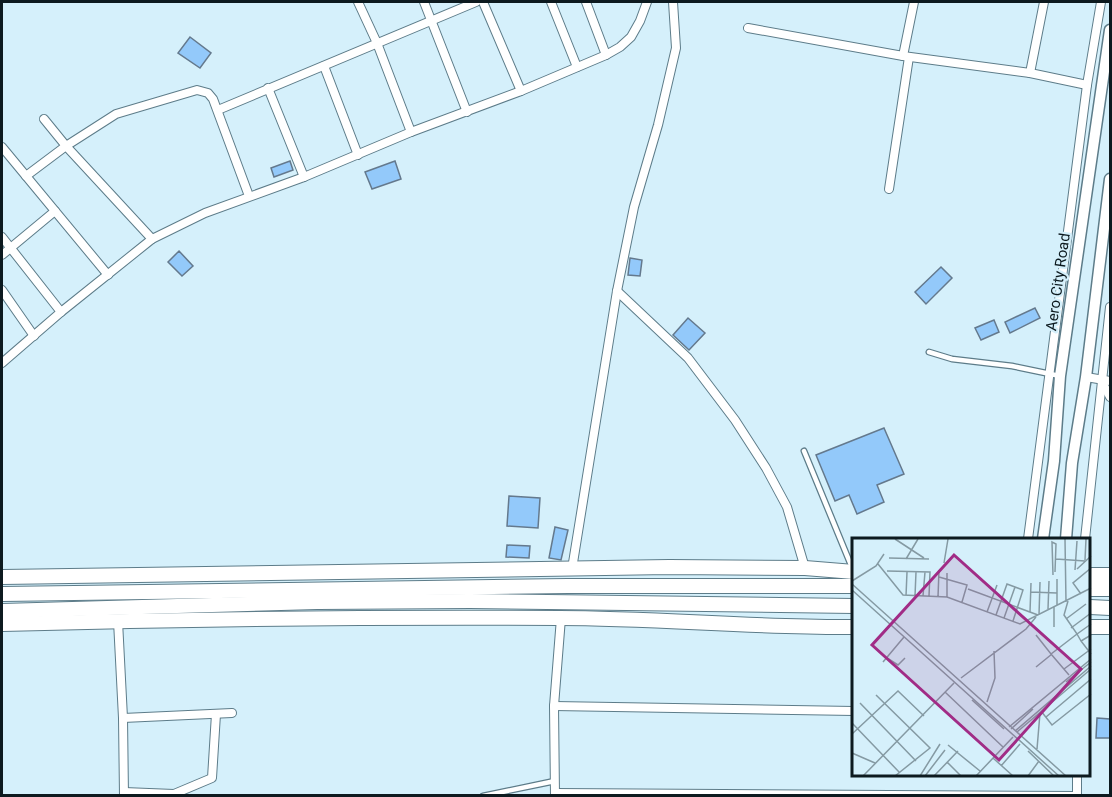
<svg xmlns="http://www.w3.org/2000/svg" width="1112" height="797" viewBox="0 0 1112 797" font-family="Roboto,sans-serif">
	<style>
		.building { fill: #93c9fa; stroke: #64798d; stroke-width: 1.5 }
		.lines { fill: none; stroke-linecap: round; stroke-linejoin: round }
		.service-casing { stroke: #5d7c89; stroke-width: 7 }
		.minor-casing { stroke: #5d7c89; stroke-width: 10 }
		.tertiary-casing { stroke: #5d7c89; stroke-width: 13 }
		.primary-casing { stroke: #5d7c89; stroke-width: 16 }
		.service { stroke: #fff; stroke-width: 4.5 }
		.minor { stroke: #fff; stroke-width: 8 }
		.tertiary { stroke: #fff; stroke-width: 10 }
		.primary { stroke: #fff; stroke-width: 14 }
		.labels { text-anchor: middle; stroke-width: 4.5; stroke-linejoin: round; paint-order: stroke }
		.street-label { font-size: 15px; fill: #0d1a1f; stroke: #d5f0fb }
		.inset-road { fill: none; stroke: #859aa3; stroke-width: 1.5 }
		.view { fill: #a12c86; fill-opacity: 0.15; stroke: #a12c86; stroke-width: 3 }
		.inset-edge { fill: none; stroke: #0d1a1f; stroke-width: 3 }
	</style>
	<rect width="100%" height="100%" fill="#d5f0fb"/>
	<g class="building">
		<path d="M 190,37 L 211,53 L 200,68 L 178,53 Z"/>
		<path d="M 290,161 L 293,170 L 274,177 L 271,168 Z"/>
		<path d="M 395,161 L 401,179 L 372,189 L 365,172 Z"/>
		<path d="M 179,251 L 193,266 L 182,276 L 168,262 Z"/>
		<path d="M 630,258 L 642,260 L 640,276 L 628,275 Z"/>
		<path d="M 941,267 L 952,278 L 926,304 L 915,292 Z"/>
		<path d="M 1035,308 L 1040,318 L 1010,333 L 1005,322 Z"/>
		<path d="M 688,318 L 705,333 L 689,350 L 673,335 Z"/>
		<path d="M 994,320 L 999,332 L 981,340 L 975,328 Z"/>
		<path d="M 884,428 L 904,474 L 877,485 L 884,502 L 857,514 L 849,495 L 835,501 L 816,455 Z"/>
		<path d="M 509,496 L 540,498 L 538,528 L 507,526 Z"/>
		<path d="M 555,527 L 568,530 L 561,560 L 549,558 Z"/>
		<path d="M 507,545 L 530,546 L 529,558 L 506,557 Z"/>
		<path d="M 1097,718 L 1110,719 L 1110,738 L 1096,738 Z"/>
	</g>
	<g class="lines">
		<g class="service-casing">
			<g id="service">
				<path d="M 929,352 L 952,359 L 1012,366 L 1060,376"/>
				<path d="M 804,451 L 853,570"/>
				<path d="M 483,796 L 555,781"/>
			</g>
		</g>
		<g class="minor-casing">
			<g id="minor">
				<path d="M 358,2 L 377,43 L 411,132"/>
				<path d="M 424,2 L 467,112"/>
				<path d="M 483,2 L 521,91"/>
				<path d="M 551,2 L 577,67"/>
				<path d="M 586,2 L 606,55"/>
				<path d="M 748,28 L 903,56 L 914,2"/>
				<path d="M 903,56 L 1030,73 L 1087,85"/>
				<path d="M 324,66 L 358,155"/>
				<path d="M 1030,73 L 1044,2"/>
				<path d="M 268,88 L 304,177"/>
				<path d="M 218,110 L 476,2"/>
				<path d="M 44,119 L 66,146 L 152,239"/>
				<path d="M 2,147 L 108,275"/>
				<path d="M 26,176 L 66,146 L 116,114 L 197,90 L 208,93 L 213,99 L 249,196"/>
				<path d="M 889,189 L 909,57"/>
				<path d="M 2,237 L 61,312"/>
				<path d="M 2,255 L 55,211"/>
				<path d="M 2,290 L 34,336"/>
				<path d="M 617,291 L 688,358 L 735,420 L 766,468 L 787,507 L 805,568"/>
				<path d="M 2,363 L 61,312 L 152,239 L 205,213 L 304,177 L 411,132 L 521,91 L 606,55 L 620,47 L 631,37 L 640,21 L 647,2"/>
				<path d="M 1086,377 L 1110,381"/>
				<path d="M 1101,380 L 1110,397"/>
				<path d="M 1028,539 L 1087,85 L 1101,2"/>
				<path d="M 1085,539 L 1110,307"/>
				<path d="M 572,569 L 617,291 L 634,207 L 658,125 L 676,48 L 673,2"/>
				<path d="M 118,621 L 123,718 L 124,796"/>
				<path d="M 554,706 L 854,711"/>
				<path d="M 123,718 L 232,713"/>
				<path d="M 124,792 L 174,794 L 212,778 L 216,714"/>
				<path d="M 555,793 L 1077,796 L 1077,774"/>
				<path d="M 555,796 L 554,706 L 561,618"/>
			</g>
		</g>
		<g class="tertiary-casing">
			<g id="tertiary">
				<path d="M 1043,539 L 1054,461 L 1060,376 L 1110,30"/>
				<path d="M 1066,539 L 1072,463 L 1086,377 L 1110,179"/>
			</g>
		</g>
		<g class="primary-casing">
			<g id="primary">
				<path d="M 1090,575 L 1110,575"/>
				<path d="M 2,577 L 669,567 L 805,568 L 854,572"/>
				<path d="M 1090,589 L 1110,589"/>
				<path d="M 2,594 L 568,586 L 854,586"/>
				<path d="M 1090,607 L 1110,608"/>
				<path d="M 2,611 L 317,602 L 470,601 L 854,606"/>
				<path d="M 2,624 C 187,619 374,617 559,618 C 658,618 756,628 854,627"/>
				<path d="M 1090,627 L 1110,627"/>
			</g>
		</g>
		<use href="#service" class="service"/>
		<use href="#minor" class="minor"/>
		<use href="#tertiary" class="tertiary"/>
		<use href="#primary" class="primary"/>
	</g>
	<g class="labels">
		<g class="street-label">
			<text transform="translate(1058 282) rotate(-82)" y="5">Aero City Road</text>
		</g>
	</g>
	<g transform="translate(852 538)">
		<rect width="238" height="238" fill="#d5f0fb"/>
		<path class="inset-road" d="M 43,1 L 72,20M 213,1 L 214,64M 37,20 L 77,21M 54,21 L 66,1M 204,21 L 233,23M 233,22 L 234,1M 92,25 L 96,1M 26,26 L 51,57 L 95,59 L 168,86 L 239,50M 225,31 L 239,18M 223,32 L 225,3M 35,33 L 78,34 L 77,58M 95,35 L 95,59M 201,37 L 200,4 L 204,6 L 203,34M 87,39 L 115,47 L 110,64M 205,41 L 205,67M 0,43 L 24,28 L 32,16M 0,46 L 214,238M 116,51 L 186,77M 0,52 L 207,238M 178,54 L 205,55M 229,56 L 221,45 L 239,30M 54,58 L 55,34M 63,58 L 64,34M 71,58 L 73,34M 86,59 L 87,32M 216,63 L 212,77 L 225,96 L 239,86M 196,71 L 197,43M 135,74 L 145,47M 178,74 L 179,45M 144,77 L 155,46 L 171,52 L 161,83M 187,77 L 188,44M 152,80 L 163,49M 214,81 L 234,66M 202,89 L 202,69M 219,90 L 239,75M 184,97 L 199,116 L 225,96 L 229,103M 239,97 L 229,103 L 239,116M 199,116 L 217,137M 35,120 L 46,127 L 53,120M 31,124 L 52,99M 184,129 L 200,116M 212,131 L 239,111M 109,140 L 174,91 L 184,79M 214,144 L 239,124M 93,154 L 151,209M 24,157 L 78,210 L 43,238M 120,162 L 152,191M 135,164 L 143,140 L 142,113M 8,165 L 64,223M 84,165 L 143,218M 189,173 L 200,187 L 239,156M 194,179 L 239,141M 0,185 L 48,235M 157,189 L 239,121M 159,191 L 181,171M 163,193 L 239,128M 165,194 L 239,131M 0,196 L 46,153 L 72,178M 96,207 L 128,233M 185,211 L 188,175M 176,213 L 202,238M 0,215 L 23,225M 141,220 L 161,238M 95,224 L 109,238M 149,228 L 168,206M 11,238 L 102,145M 68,238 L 88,206M 73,238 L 93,212M 82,238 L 106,213M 124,238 L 161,199M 176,238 L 187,223"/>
		<path class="view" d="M 102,17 L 229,131 L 147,222 L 20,107 Z"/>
		<rect width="238" height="238" class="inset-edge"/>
	</g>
	<rect width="1112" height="797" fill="none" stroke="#0d1a1f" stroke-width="6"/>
</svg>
